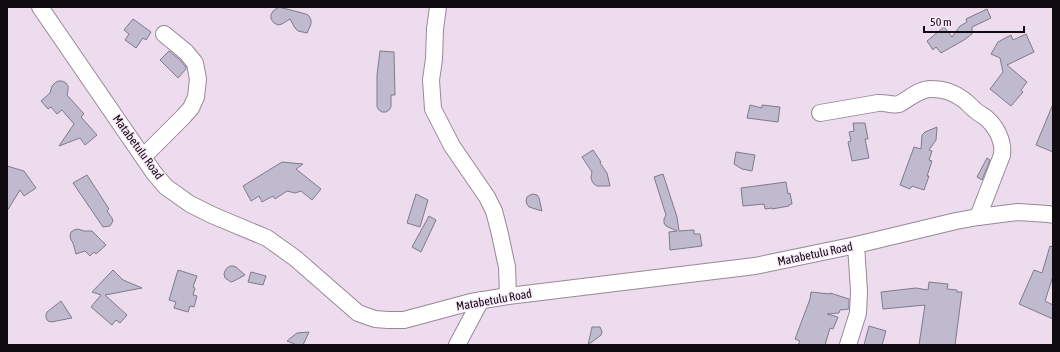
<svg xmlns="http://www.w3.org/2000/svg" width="1060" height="352" viewBox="0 0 1060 352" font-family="'Asap Condensed',sans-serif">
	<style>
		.building { fill: #c0bacf; stroke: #7f7a8d }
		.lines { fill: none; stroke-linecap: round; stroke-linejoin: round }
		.minor-casing { stroke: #988898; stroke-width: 18 }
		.minor { stroke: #fff; stroke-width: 16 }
		.labels { text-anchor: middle; stroke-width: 3; stroke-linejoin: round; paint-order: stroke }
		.street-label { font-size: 12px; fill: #100b11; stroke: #fae9fa }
	</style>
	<rect width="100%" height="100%" fill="#eddced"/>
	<g class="building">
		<path d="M 279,7 L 306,14 L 309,16 L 311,20 L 311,24 L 307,33 L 298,31 L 295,28 L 290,19 L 282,24 L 278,25 L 274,23 L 271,19 L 271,15 L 273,11 Z"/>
		<path d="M 987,9 L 991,18 L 972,27 L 972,34 L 964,40 L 941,53 L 936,47 L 933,50 L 927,41 L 944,27 L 952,37 L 960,26 L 967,22 L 966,19 Z"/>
		<path d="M 133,19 L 151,32 L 146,40 L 143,38 L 136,48 L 125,40 L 129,34 L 124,30 Z"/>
		<path d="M 1026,34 L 1034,52 L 1007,65 L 1027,82 L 1021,90 L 1023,92 L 1011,106 L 990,89 L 1003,72 L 1000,58 L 991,54 L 998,42 L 1011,35 L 1013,40 Z"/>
		<path d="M 169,51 L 179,59 L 186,67 L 186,69 L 178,78 L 160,60 Z"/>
		<path d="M 380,51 L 394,52 L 395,95 L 391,95 L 391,107 L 389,110 L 386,112 L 382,112 L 379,110 L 377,107 L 377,75 Z"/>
		<path d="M 58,81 L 62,81 L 66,83 L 68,86 L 68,90 L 67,95 L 84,114 L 81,117 L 97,135 L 85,145 L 80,138 L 59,146 L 74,124 L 62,110 L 57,114 L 51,107 L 48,109 L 41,101 L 50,93 L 52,86 L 55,83 Z"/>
		<path d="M 1053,104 L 1053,152 L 1036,145 Z"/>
		<path d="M 750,105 L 762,108 L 762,105 L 780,107 L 778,122 L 747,118 Z"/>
		<path d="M 853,123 L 865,123 L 868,139 L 865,139 L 869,158 L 852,161 L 848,142 L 851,141 L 849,132 L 854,131 Z"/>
		<path d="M 937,127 L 936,140 L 929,150 L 932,151 L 929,160 L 932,161 L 927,176 L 929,176 L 924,190 L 912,186 L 910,189 L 900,185 L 914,147 L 921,149 L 922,135 L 925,132 Z"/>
		<path d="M 593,150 L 601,162 L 600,163 L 607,173 L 610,186 L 597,186 L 594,184 L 592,181 L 591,177 L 592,172 L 582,157 Z"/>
		<path d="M 736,152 L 755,155 L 752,171 L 742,169 L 734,164 Z"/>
		<path d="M 987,158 L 990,160 L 982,180 L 977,177 Z"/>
		<path d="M 282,162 L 303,164 L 296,169 L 321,189 L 312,200 L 301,191 L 295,193 L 287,191 L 275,199 L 273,196 L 262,202 L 259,196 L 251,201 L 243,186 Z"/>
		<path d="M 7,166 L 24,171 L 36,188 L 24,196 L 20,190 L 7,211 Z"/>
		<path d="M 663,174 L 677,217 L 679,231 L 694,230 L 694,234 L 700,234 L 702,246 L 670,250 L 669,232 L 677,231 L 666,226 L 664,223 L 664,219 L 666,215 L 654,177 Z"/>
		<path d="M 87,175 L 109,209 L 107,211 L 112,218 L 113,221 L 110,226 L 103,227 L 73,183 Z"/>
		<path d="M 786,182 L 788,194 L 790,193 L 792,204 L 789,205 L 789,206 L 772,209 L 772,208 L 765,209 L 764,204 L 743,206 L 741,188 Z"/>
		<path d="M 416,194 L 428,200 L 420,227 L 407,223 Z"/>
		<path d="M 533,194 L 537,195 L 539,198 L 542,211 L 529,207 L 527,204 L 526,201 L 527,197 L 530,195 Z"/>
		<path d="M 429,216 L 436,220 L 421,252 L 412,247 Z"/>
		<path d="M 78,229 L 84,231 L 92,231 L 106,245 L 96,254 L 94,252 L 90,256 L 85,251 L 76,254 L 73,243 L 71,240 L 70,236 L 71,232 L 74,230 Z"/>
		<path d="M 1050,246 L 1053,247 L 1053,276 L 1045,301 L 1053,305 L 1053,319 L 1019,304 L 1034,270 L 1042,273 Z"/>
		<path d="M 230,266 L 233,266 L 236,267 L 245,275 L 234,281 L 231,282 L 225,278 L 224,274 L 225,271 L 227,268 Z"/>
		<path d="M 113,270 L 123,280 L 142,288 L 105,295 L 127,315 L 120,323 L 116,320 L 112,325 L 91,307 L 101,295 L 92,292 Z"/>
		<path d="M 178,270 L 197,276 L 193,287 L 195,288 L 193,295 L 197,296 L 194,307 L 190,306 L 188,312 L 174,308 L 176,302 L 169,300 Z"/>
		<path d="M 251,272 L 266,276 L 263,285 L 248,282 Z"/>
		<path d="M 929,282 L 948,284 L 947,289 L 957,290 L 957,292 L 962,292 L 955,345 L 919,345 L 925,305 L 883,309 L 881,292 L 916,288 L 928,290 Z"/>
		<path d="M 811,292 L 830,294 L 830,293 L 849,299 L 849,309 L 840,310 L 839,313 L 827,314 L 838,317 L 833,329 L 830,328 L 825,345 L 798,345 L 800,341 L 795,339 L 810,299 Z"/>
		<path d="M 61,301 L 72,318 L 51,322 L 48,321 L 46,318 L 46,315 L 47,312 Z"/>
		<path d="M 869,326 L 886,331 L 882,345 L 864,345 Z"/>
		<path d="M 592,327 L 600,327 L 602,332 L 601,335 L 588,345 Z"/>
		<path d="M 309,332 L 303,345 L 297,345 L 287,341 L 297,333 Z"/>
	</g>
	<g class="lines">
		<g class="minor-casing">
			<g id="minor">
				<path d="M 40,7 L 154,173 L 166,187 L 190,204 L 212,215 L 267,238 L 295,258 L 358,313 L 375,319 L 388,320 L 404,320 L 471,302 L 508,296 L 755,266 L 856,245 L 956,221 L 978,217 L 1018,212 L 1048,214 L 1053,215"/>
				<path d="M 438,7 L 435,29 L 434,59 L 431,80 L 433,109 L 452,146 L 487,197 L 494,211 L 499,230 L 507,267 L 508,296"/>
				<path d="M 820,113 L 878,103 C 885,102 892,106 899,104 C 909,99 920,88 932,89 C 943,89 955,93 964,100 C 968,103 971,107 975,110 C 978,113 982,115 985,117 C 996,126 1004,141 1002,155 L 978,217"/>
				<path d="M 143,157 L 183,117 L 191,108 L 196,97 L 198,79 L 195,63 L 186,52 L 164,34"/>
				<path d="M 457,345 L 481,300"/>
				<path d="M 848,345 L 858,313 L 859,291 L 856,245"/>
			</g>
		</g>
		<use href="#minor" class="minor"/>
	</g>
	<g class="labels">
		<g class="street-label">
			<text transform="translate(138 147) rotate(54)" y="4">Matabetulu Road</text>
			<text transform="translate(815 254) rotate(-12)" y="4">Matabetulu Road</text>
			<text transform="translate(494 300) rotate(-10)" y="4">Matabetulu Road</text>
		</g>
	</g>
	<rect width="1060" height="352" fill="none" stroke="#100b11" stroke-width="16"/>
	<path d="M924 26v6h100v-6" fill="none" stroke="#100b11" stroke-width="2"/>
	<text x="930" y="26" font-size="12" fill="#100b11" stroke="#fae9fa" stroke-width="3" paint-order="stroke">50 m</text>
</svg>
